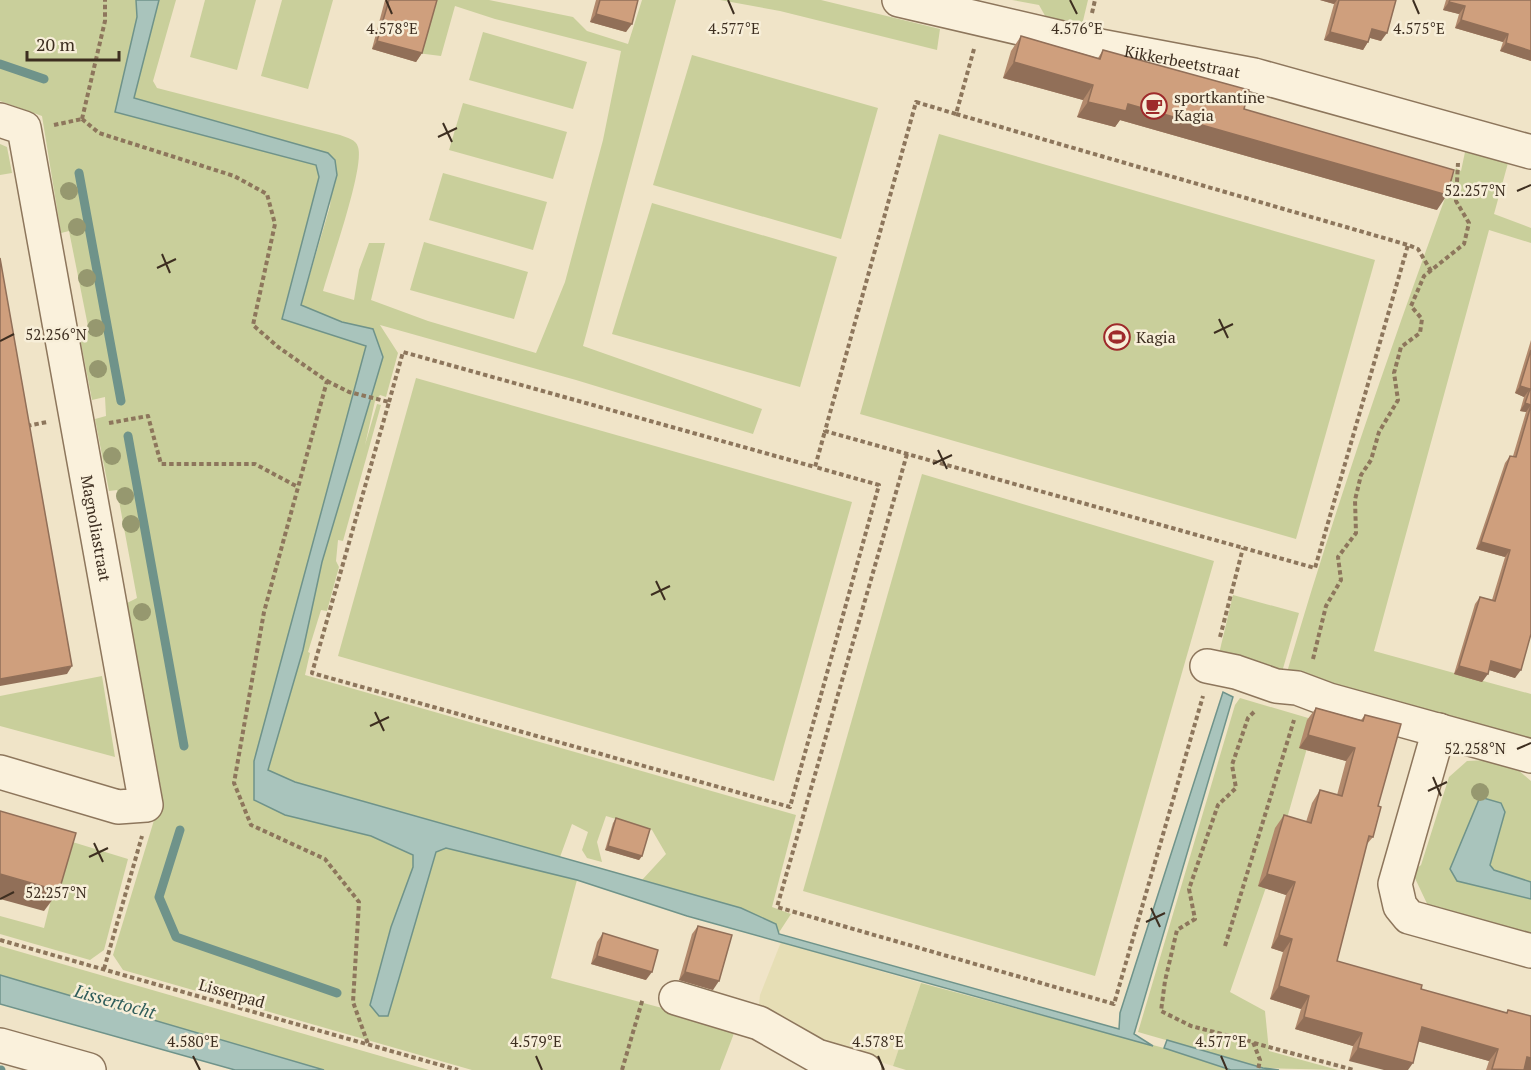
<svg xmlns="http://www.w3.org/2000/svg" width="1531" height="1070" viewBox="0 0 1531 1070" font-family="'PT Serif',serif">
	<style>
		.farmland { fill: #e6deb5 }
		.green { fill: #c9cf9b }
		.water { fill: #a9c4bc; stroke: #6f938a; stroke-width: 1.5 }
		.lines { fill: none; stroke-linecap: round; stroke-linejoin: round }
		.stream { stroke: #6f938a; stroke-width: 9 }
		.minor-casing { stroke: #8d765c; stroke-width: 36 }
		.path { stroke: #8d765c; stroke-width: 4; stroke-dasharray: 4.5 3; stroke-linecap: butt }
		.minor { stroke: #faf1dc; stroke-width: 33 }
		.tree { fill: #96986f }
		.wall { fill: #b2896c }
		.shaded-wall { fill: #916f58 }
		.building { fill: #cf9f7d; stroke: #916f58; stroke-width: 1.5 }
		.ticks { fill: none; stroke: #3d2e20; stroke-width: 2 }
		.labels { text-anchor: middle; stroke-width: 5; stroke-linejoin: round; paint-order: stroke }
		.street-label { font-size: 16px; fill: #3d2e20; stroke: #f7eed8 }
		.poi-label { font-size: 16px; fill: #3d2e20; stroke: #f7eed8; text-anchor: start }
		.water-label { font-size: 18px; font-style: italic; fill: #2f5d5a; stroke: #f7eed8 }
		.ticks-label { font-size: 15px; text-anchor: middle; fill: #3d2e20; stroke: #f7eed8; stroke-width: 5; stroke-linejoin: round; paint-order: stroke }
	</style>
	<rect width="100%" height="100%" fill="#f0e4c8"/>
	<path class="farmland" d="M 781,942 L 921,983 L 893,1066 L 794,1034 L 758,1013 L 760,995 Z"/>
	<g class="green">
		<path d="M 0,0 L 136,0 L 137,17 L 115,112 L 317,165 L 319,177 L 282,318 L 367,346 L 254,761 L 254,799 L 285,815 L 371,836 L 413,855 L 413,867 L 391,927 L 370,1005 L 388,1016 L 436,852 L 446,848 L 577,880 L 551,978 L 736,1028 L 720,1070 L 472,1070 L 123,970 L 113,955 L 162,794 L 127,603 L 137,598 L 117,490 L 109,491 L 95,419 L 106,416 L 105,397 L 92,400 L 80,338 L 89,331 L 69,231 L 61,233 L 42,116 L 0,101 Z"/>
		<path d="M 158,0 L 176,0 L 153,81 L 157,88 L 340,135 C 347,138 356,139 358,147 C 365,167 330,265 323,291 L 354,300 L 359,270 L 369,243 L 385,243 L 371,300 L 428,321 L 536,353 L 565,282 L 603,140 L 621,51 L 495,19 L 455,6 L 441,56 L 417,53 L 433,0 L 489,0 L 573,17 L 587,31 L 628,44 L 642,0 L 676,0 L 583,346 L 762,409 L 753,434 L 576,380 L 380,325 L 398,353 L 386,397 L 380,395 L 375,401 L 365,445 L 377,404 L 381,405 L 343,541 L 338,540 L 336,561 L 339,567 L 327,611 L 321,610 L 308,652 L 310,653 L 305,675 L 796,815 L 772,907 L 791,914 L 778,934 L 741,908 L 642,880 L 666,854 L 652,830 L 606,816 L 597,842 L 602,862 L 587,858 L 582,850 L 588,832 L 572,824 L 560,857 L 295,782 L 268,770 L 303,650 L 322,562 L 383,357 L 373,329 L 342,322 L 301,305 L 330,206 L 335,160 L 328,153 L 134,98 Z"/>
		<path d="M 205,0 L 256,0 L 237,70 L 190,57 Z"/>
		<path d="M 282,0 L 333,0 L 308,89 L 261,76 Z"/>
		<path d="M 720,0 L 821,0 L 940,29 L 937,50 L 780,11 Z"/>
		<path d="M 1012,0 L 1088,0 L 1082,25 L 1048,21 L 1039,5 Z"/>
		<path d="M 483,32 L 587,62 L 573,109 L 469,80 Z"/>
		<path d="M 692,55 L 878,108 L 841,239 L 653,185 Z"/>
		<path d="M 463,103 L 567,132 L 553,179 L 449,150 Z"/>
		<path d="M 939,134 L 1375,260 L 1296,539 L 860,414 Z"/>
		<path d="M 0,144 L 7,147 L 12,173 L 0,175 Z"/>
		<path d="M 1465,152 L 1508,163 L 1494,214 L 1531,228 L 1531,243 L 1489,230 L 1374,651 L 1531,694 L 1531,742 L 1285,679 C 1335,507 1394,337 1456,168 L 1461,171 Z"/>
		<path d="M 443,173 L 547,202 L 533,250 L 429,220 Z"/>
		<path d="M 652,203 L 837,257 L 800,387 L 612,334 Z"/>
		<path d="M 424,242 L 528,272 L 514,319 L 410,290 Z"/>
		<path d="M 416,378 L 852,502 L 774,781 L 338,656 Z"/>
		<path d="M 922,474 L 1214,561 L 1095,976 L 803,891 Z"/>
		<path d="M 1233,595 L 1299,613 L 1282,672 L 1218,658 Z"/>
		<path d="M 102,676 L 115,757 L 0,726 L 0,696 Z"/>
		<path d="M 1240,698 L 1315,720 L 1274,864 L 1230,992 L 1265,1011 L 1269,1051 L 1338,1070 L 1263,1068 L 1138,1032 L 1235,705 Z"/>
		<path d="M 1487,760 L 1517,769 L 1531,781 L 1531,882 L 1494,870 L 1489,865 L 1505,812 L 1457,881 L 1531,899 L 1531,935 L 1461,916 L 1440,907 L 1431,912 L 1412,872 L 1421,865 L 1449,777 L 1467,761 Z"/>
		<path d="M 66,840 L 128,859 L 104,950 L 90,960 L 0,934 L 0,916 L 44,928 Z"/>
		<path d="M 0,946 L 429,1070 L 324,1070 L 0,976 Z"/>
		<path d="M 921,983 L 1164,1048 L 1231,1070 L 906,1070 L 893,1066 Z"/>
	</g>
	<g class="water">
		<path d="M 136,0 L 159,0 L 134,98 L 328,153 L 335,160 L 337,175 L 301,305 L 342,322 L 373,329 L 383,357 L 322,562 L 303,650 L 268,770 L 295,782 L 741,908 L 776,924 L 779,934 L 1119,1029 L 1120,1013 L 1223,692 L 1233,697 L 1134,1034 L 1153,1046 L 687,916 L 577,880 L 446,848 L 436,852 L 388,1016 L 379,1016 L 370,1005 L 391,927 L 413,867 L 413,855 L 371,836 L 285,815 L 254,800 L 254,761 L 366,346 L 282,319 L 319,177 L 316,165 L 115,112 L 137,17 Z"/>
		<path d="M 1480,797 L 1501,803 L 1505,812 L 1490,865 L 1494,870 L 1531,882 L 1531,899 L 1457,881 L 1450,869 Z"/>
		<path d="M 0,975 L 34,985 L 324,1070 L 235,1070 L 0,1004 Z"/>
		<path d="M 1167,1040 L 1263,1068 L 1279,1070 L 1231,1070 L 1164,1048 Z"/>
	</g>
	<g class="lines">
		<g class="stream">
			<path d="M 0,64 L 44,79"/>
			<path d="M 79,173 L 121,401"/>
			<path d="M 128,436 L 184,746"/>
			<path d="M 180,830 L 159,897 L 176,937 L 337,993"/>
			<path d="M 0,1070 L 1,1070"/>
		</g>
		<g class="minor-casing">
			<g id="minor">
				<path id="s1" d="M 899,0 L 1084,43 L 1254,75 L 1531,152"/>
				<path id="s2" d="M 0,120 L 24,128 L 146,805 L 118,807 L 0,772"/>
				<path d="M 1207,666 L 1236,672 L 1276,686 L 1297,688 L 1329,700 L 1531,756"/>
				<path d="M 1439,730 L 1395,884 L 1400,906 L 1409,917 L 1531,951"/>
				<path d="M 676,998 L 759,1023 L 817,1056 L 865,1070"/>
				<path d="M 0,1045 L 89,1070"/>
			</g>
		</g>
		<g class="path">
			<path d="M 1092,13 L 1095,0"/>
			<path d="M 974,49 L 956,114 L 1408,245 L 1418,249 L 1431,271"/>
			<path d="M 956,114 L 916,102 L 825,431 L 1315,568 L 1408,245"/>
			<path d="M 82,119 L 99,133 L 234,176 L 267,194 L 275,224 L 253,325 L 278,347 L 327,381 L 264,612 L 234,783 L 251,825 L 325,859 L 359,902 L 353,1002 L 368,1044"/>
			<path d="M 82,119 L 105,21 L 105,0"/>
			<path d="M 54,125 L 82,119"/>
			<path d="M 327,381 L 349,392 L 389,402 L 312,673 L 790,807 L 879,485 L 815,467 L 825,431"/>
			<path d="M 389,402 L 403,352 L 815,467"/>
			<path d="M 109,423 L 148,416 L 161,464 L 255,464 L 298,487"/>
			<path d="M 27,426 L 47,422"/>
			<path d="M 907,454 L 777,907 L 1114,1004 L 1203,696"/>
			<path d="M 1220,637 L 1243,548"/>
			<path d="M 1313,659 L 1326,606 L 1341,580 L 1338,557 L 1356,533 L 1355,500 L 1361,475 L 1371,460 L 1379,432 L 1398,400 L 1394,373 L 1401,347 L 1420,333 L 1422,319 L 1411,306 L 1424,276 L 1464,244 L 1469,223 L 1456,201 L 1458,163"/>
			<path d="M 1254,712 L 1248,718 L 1232,765 L 1236,788 L 1218,805 L 1189,889 L 1195,919 L 1177,930 L 1165,981 L 1161,1011 L 1191,1026 L 1253,1042 L 1260,1060 L 1258,1070"/>
			<path d="M 0,940 L 458,1070"/>
			<path d="M 1225,946 L 1294,720"/>
			<path d="M 104,969 L 142,836"/>
			<path d="M 1254,1043 L 1354,1070"/>
			<path d="M 622,1070 L 643,998"/>
		</g>
		<use href="#minor" class="minor"/>
	</g>
	<g class="tree">
		<circle cx="69" cy="191" r="9"/>
		<circle cx="77" cy="227" r="9"/>
		<circle cx="87" cy="278" r="9"/>
		<circle cx="96" cy="328" r="9"/>
		<circle cx="98" cy="369" r="9"/>
		<circle cx="112" cy="456" r="9"/>
		<circle cx="125" cy="496" r="9"/>
		<circle cx="131" cy="524" r="9"/>
		<circle cx="142" cy="612" r="9"/>
		<circle cx="1480" cy="792" r="9"/>
	</g>
	<g class="wall">
		<path d="M 385,0 L 437,0 L 422,53 L 416,62 L 372,49 Z"/>
		<path d="M 596,0 L 638,0 L 626,32 L 590,22 Z"/>
		<path d="M 1320,0 L 1396,0 L 1381,41 L 1370,38 L 1363,50 L 1324,40 L 1334,4 Z"/>
		<path d="M 1446,0 L 1531,0 L 1531,61 L 1500,51 L 1503,42 L 1455,28 L 1459,14 L 1443,10 Z"/>
		<path d="M 1021,36 L 1098,58 L 1103,50 L 1244,109 L 1437,210 L 1120,120 L 1115,127 L 1077,117 L 1083,100 L 1003,78 L 1011,51 Z"/>
		<path d="M 1531,340 L 1531,634 L 1515,678 L 1489,670 L 1482,682 L 1454,674 L 1475,604 L 1480,597 L 1492,600 L 1505,557 L 1476,549 L 1505,463 L 1510,456 L 1513,456 L 1526,412 L 1520,411 L 1524,397 L 1515,393 Z"/>
		<path d="M 1316,708 L 1361,720 L 1365,715 L 1378,806 L 1373,837 L 1367,844 L 1337,961 L 1421,989 L 1506,1013 L 1508,1010 L 1531,1070 L 1486,1070 L 1489,1061 L 1418,1041 L 1349,1061 L 1353,1046 L 1295,1029 L 1301,1009 L 1270,999 L 1283,952 L 1271,948 L 1286,895 L 1258,886 L 1275,828 L 1284,815 L 1306,822 L 1312,803 L 1320,790 L 1337,795 L 1346,761 L 1299,748 L 1307,720 Z"/>
		<path d="M 616,818 L 642,856 L 639,860 L 605,850 L 613,823 Z"/>
		<path d="M 698,926 L 713,990 L 679,980 L 692,934 Z"/>
		<path d="M 603,933 L 646,980 L 591,964 L 597,942 Z"/>
	</g>
	<g class="shaded-wall">
		<path d="M 1320,0 L 1337,0 L 1334,4 Z"/>
		<path d="M 1449,2 L 1465,6 L 1459,14 L 1443,10 Z"/>
		<path d="M 596,14 L 632,24 L 626,32 L 590,22 Z"/>
		<path d="M 1461,20 L 1508,34 L 1503,42 L 1455,28 Z"/>
		<path d="M 1372,29 L 1387,33 L 1381,41 L 1367,37 Z"/>
		<path d="M 1330,32 L 1368,42 L 1363,50 L 1324,40 Z"/>
		<path d="M 377,41 L 422,53 L 416,62 L 372,49 Z"/>
		<path d="M 1506,43 L 1531,51 L 1531,61 L 1500,51 Z"/>
		<path d="M 1014,62 L 1093,85 L 1083,100 L 1003,78 Z"/>
		<path d="M 1088,102 L 1128,104 L 1447,195 L 1437,210 L 1120,120 L 1115,127 L 1077,117 Z"/>
		<path d="M 1520,386 L 1530,389 L 1524,397 L 1515,393 Z"/>
		<path d="M 1525,403 L 1531,405 L 1526,412 L 1520,411 Z"/>
		<path d="M 1481,542 L 1510,550 L 1505,557 L 1476,549 Z"/>
		<path d="M 1491,661 L 1521,670 L 1515,678 L 1486,669 Z"/>
		<path d="M 72,666 L 67,674 L 0,686 L 0,679 Z"/>
		<path d="M 1459,666 L 1488,674 L 1482,682 L 1454,674 Z"/>
		<path d="M 1308,735 L 1355,748 L 1346,761 L 1299,748 Z"/>
		<path d="M 608,846 L 642,856 L 639,860 L 605,850 Z"/>
		<path d="M 0,874 L 59,891 L 44,911 L 0,899 Z"/>
		<path d="M 1267,874 L 1295,882 L 1286,895 L 1258,886 Z"/>
		<path d="M 1279,935 L 1292,939 L 1283,952 L 1271,948 Z"/>
		<path d="M 597,956 L 652,972 L 646,980 L 591,964 Z"/>
		<path d="M 685,972 L 719,981 L 713,990 L 679,980 Z"/>
		<path d="M 1279,986 L 1309,996 L 1301,1009 L 1270,999 Z"/>
		<path d="M 1304,1017 L 1362,1033 L 1353,1046 L 1295,1029 Z"/>
		<path d="M 1422,1027 L 1498,1049 L 1489,1061 L 1413,1040 Z"/>
		<path d="M 1358,1048 L 1413,1063 L 1408,1070 L 1384,1070 L 1349,1061 Z"/>
		<path d="M 1527,1057 L 1531,1058 L 1531,1070 L 1521,1070 Z"/>
	</g>
	<g class="building">
		<path d="M 389,0 L 437,0 L 422,53 L 377,41 Z"/>
		<path d="M 600,0 L 638,0 L 632,24 L 596,14 Z"/>
		<path d="M 1339,0 L 1396,0 L 1387,33 L 1372,29 L 1368,42 L 1330,32 Z"/>
		<path d="M 1450,0 L 1531,0 L 1531,51 L 1506,43 L 1508,34 L 1461,20 L 1465,6 L 1449,2 Z"/>
		<path d="M 1021,36 L 1100,59 L 1103,50 L 1249,90 L 1244,109 L 1454,170 L 1447,195 L 1128,104 L 1126,111 L 1088,102 L 1093,85 L 1014,62 Z"/>
		<path d="M 0,258 L 72,666 L 0,679 Z"/>
		<path d="M 1531,350 L 1531,634 L 1521,670 L 1491,661 L 1488,674 L 1459,666 L 1480,597 L 1495,601 L 1510,550 L 1481,542 L 1510,456 L 1516,457 L 1531,405 L 1525,403 L 1530,389 L 1520,386 Z"/>
		<path d="M 1316,708 L 1363,721 L 1365,715 L 1401,724 L 1378,806 L 1381,807 L 1373,837 L 1369,836 L 1337,961 L 1422,985 L 1421,989 L 1507,1013 L 1508,1010 L 1531,1016 L 1531,1058 L 1527,1057 L 1524,1070 L 1492,1069 L 1498,1049 L 1422,1027 L 1413,1063 L 1358,1048 L 1362,1033 L 1304,1017 L 1309,996 L 1279,986 L 1292,939 L 1279,935 L 1295,882 L 1267,874 L 1284,815 L 1311,823 L 1320,790 L 1342,796 L 1355,748 L 1308,735 Z"/>
		<path d="M 0,811 L 76,833 L 59,891 L 0,874 Z"/>
		<path d="M 616,818 L 650,829 L 642,856 L 608,846 Z"/>
		<path d="M 698,926 L 732,935 L 719,981 L 685,972 Z"/>
		<path d="M 603,933 L 658,950 L 652,972 L 597,956 Z"/>
	</g>
	<path class="ticks" d="M 386,0 L 392,14M 728,0 L 734,14M 1070,0 L 1077,14M 1413,0 L 1419,14M 443,123 L 452,142M 438,137 L 457,128M 1517,191 L 1531,185M 162,254 L 170,273M 157,268 L 176,259M 1219,319 L 1228,338M 1214,333 L 1233,324M 0,341 L 14,334M 938,450 L 947,469M 933,464 L 952,455M 656,581 L 665,600M 651,595 L 670,586M 375,712 L 384,731M 370,726 L 389,717M 1517,749 L 1531,743M 1433,777 L 1441,796M 1428,791 L 1447,782M 94,843 L 103,862M 89,857 L 108,848M 0,899 L 14,892M 1151,908 L 1160,927M 1146,922 L 1165,913M 193,1056 L 200,1070M 536,1056 L 542,1070M 878,1056 L 884,1070M 1221,1056 L 1227,1070"/>
	<defs>
		<g id="cafe-ring" transform="scale(1.35)"><circle r="9.5" fill="#f7eed8" stroke="#9e2a2b" stroke-width="1.5"/><path d="M-5.5-4.5H6V0H3Q3 3.5 0 3.5H-2.5Q-5.5 3.5-5.5 0ZM3-3.2v2h1.7v-2ZM-6 4.5H4V6H-6Z" fill="#9e2a2b"/></g>
		<g id="stadium-ring" transform="scale(1.35)"><circle r="9.5" fill="#f7eed8" stroke="#9e2a2b" stroke-width="1.5"/><path d="M0-5a6.5 5 0 1 0 0 10a6.5 5 0 1 0 0-10ZM-3.5-1.8h7v3.6h-7Z" fill="#9e2a2b"/></g>
	</defs>
	<g fill-rule="evenodd">
		<use href="#cafe-ring" x="1154" y="106"/>
		<use href="#stadium-ring" x="1117" y="337"/>
	</g>
	<g class="labels">
		<g class="street-label">
			<text dy="6" stroke="none"><textPath href="#s1" startOffset="290">Kikkerbeetstraat</textPath></text>
			<text dy="6" stroke="none"><textPath href="#s2" startOffset="432">Magnoliastraat</textPath></text>
			<text transform="translate(232 993) rotate(16)" y="6">Lisserpad</text>
		</g>
		<g class="poi-label">
			<text x="1174" y="103">sportkantine<tspan x="1174" dy="18">Kagia</tspan></text>
			<text x="1136" y="343">Kagia</text>
		</g>
		<g class="water-label">
			<text transform="translate(115 1002) rotate(16)" y="6">Lissertocht</text>
		</g>
	</g>
	<g class="ticks-label">
		<text x="392" y="34">4.578°E</text>
		<text x="734" y="34">4.577°E</text>
		<text x="1077" y="34">4.576°E</text>
		<text x="1419" y="34">4.575°E</text>
		<text x="1475" y="196">52.257°N</text>
		<text x="56" y="340">52.256°N</text>
		<text x="1475" y="754">52.258°N</text>
		<text x="56" y="898">52.257°N</text>
		<text x="193" y="1047">4.580°E</text>
		<text x="536" y="1047">4.579°E</text>
		<text x="878" y="1047">4.578°E</text>
		<text x="1221" y="1047">4.577°E</text>
	</g>
	<path d="M27 51v9h92v-9" fill="none" stroke="#3d2e20" stroke-width="3"/>
	<text x="36" y="51" font-size="18" fill="#3d2e20" stroke="#f7eed8" stroke-width="4.5" paint-order="stroke">20 m</text>
</svg>
